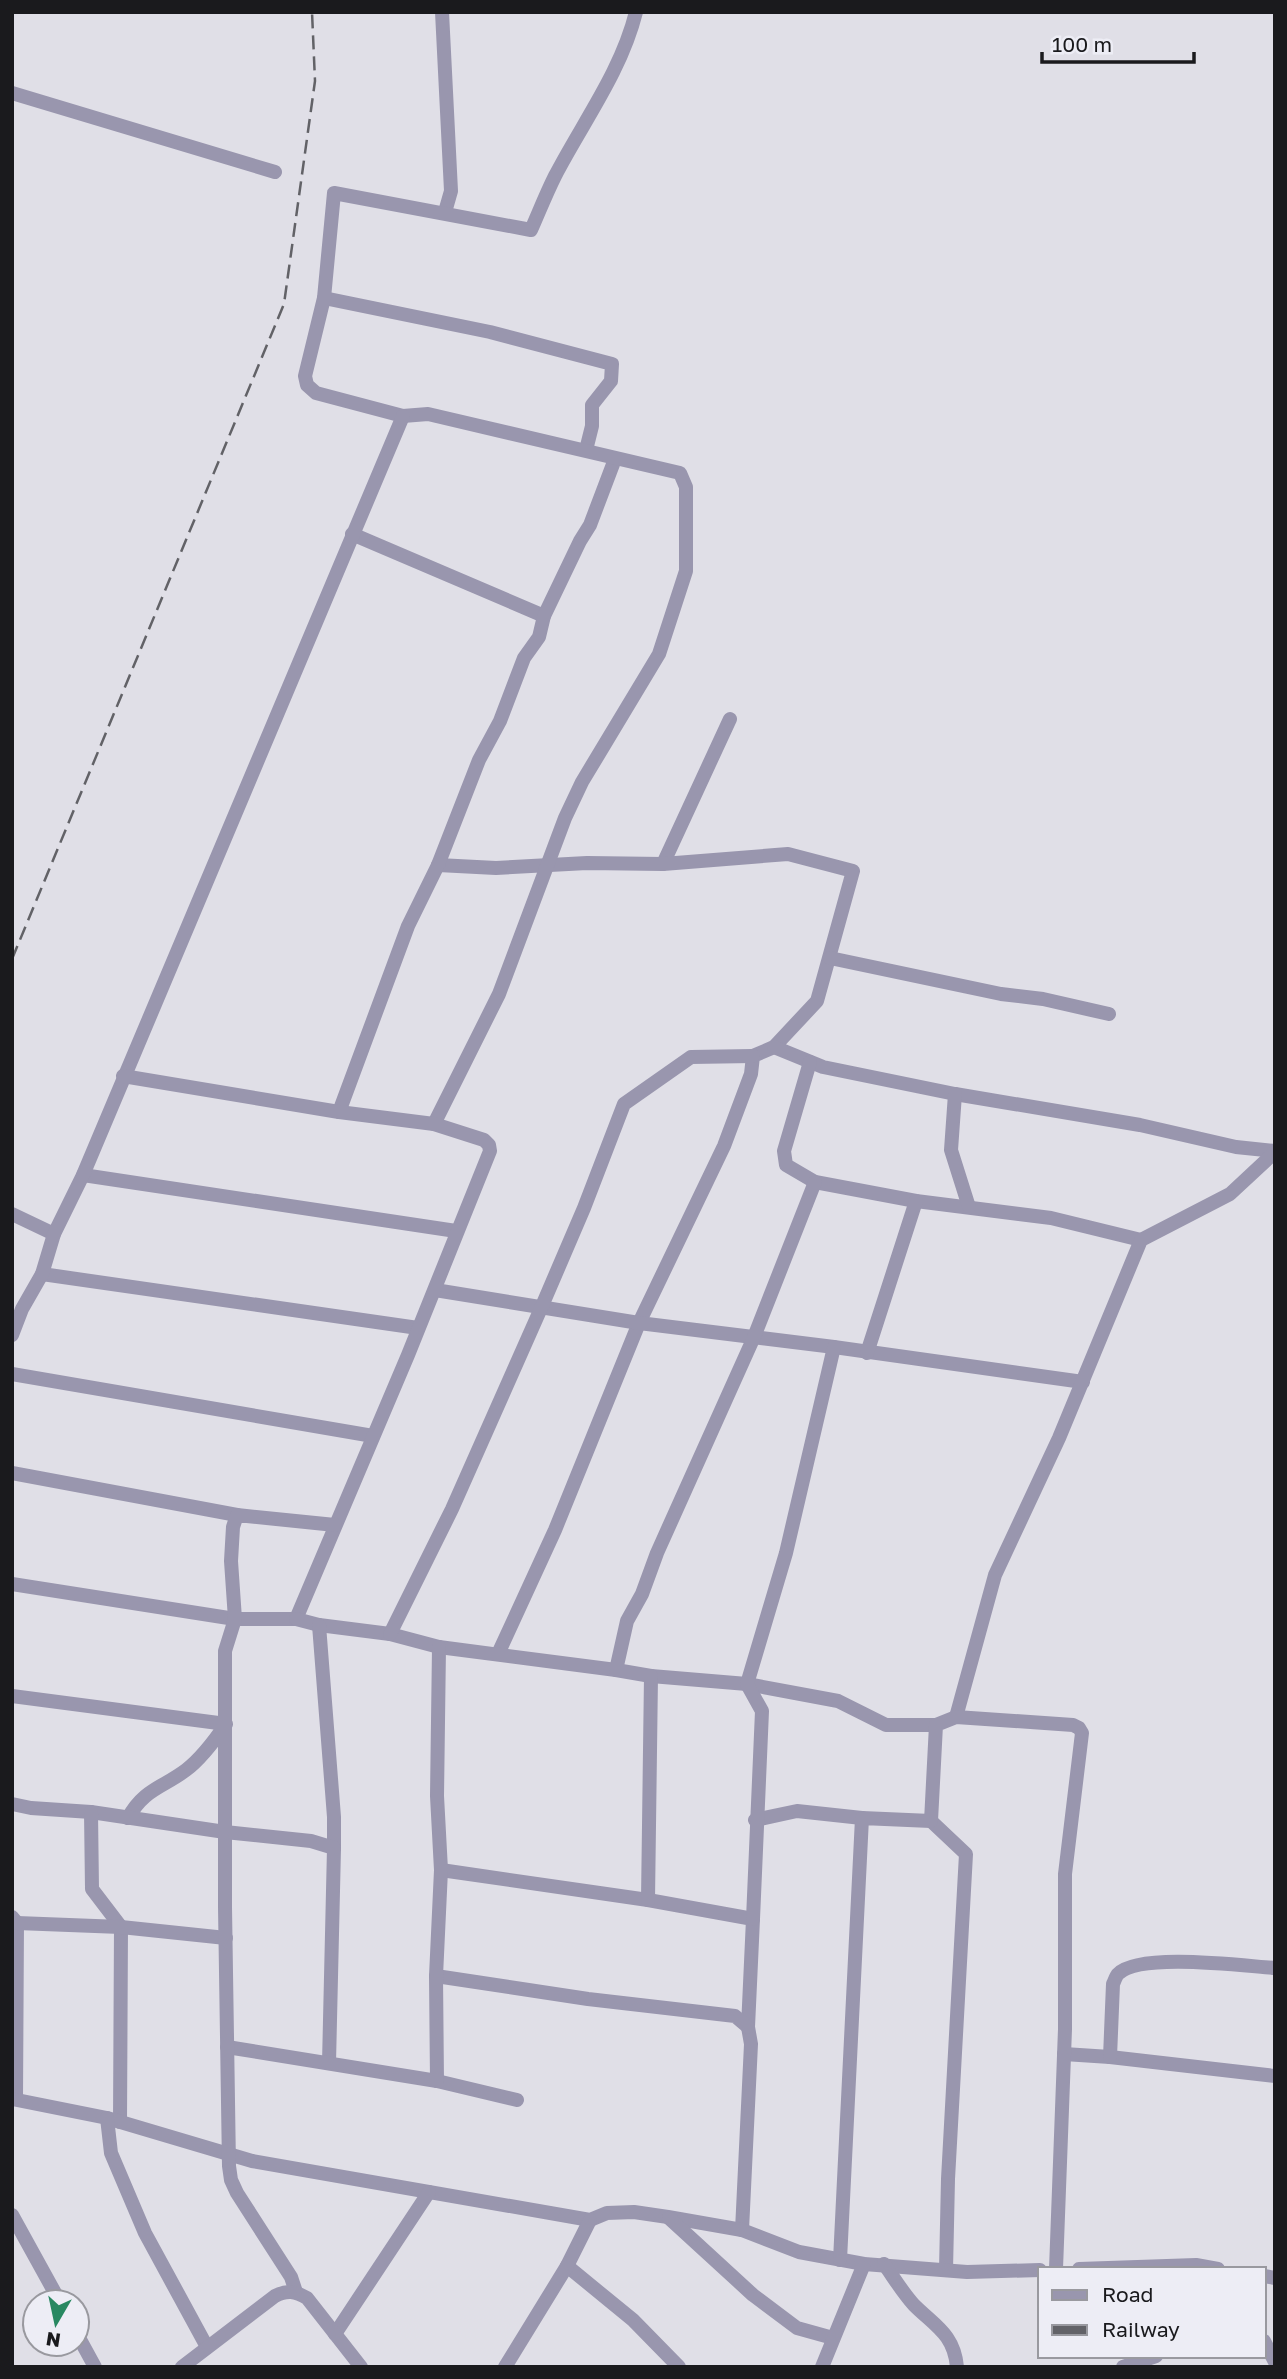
<svg xmlns="http://www.w3.org/2000/svg" width="1287" height="2379" viewBox="0 0 1287 2379" font-family="'Golos Text',sans-serif">
	<style>
		.lines { fill: none; stroke-linecap: round; stroke-linejoin: round }
		.minor { stroke: #9996ae; stroke-width: 14 }
		.rail { stroke: #626267; stroke-width: 2.5; stroke-dasharray: 14 7; stroke-linecap: butt }
	</style>
	<rect width="100%" height="100%" fill="#e0dfe7"/>
	<g class="lines">
		<g class="minor">
			<path d="M 442,12 L 451,191 L 445,212"/>
			<path d="M 12,93 L 275,172"/>
			<path d="M 324,298 L 490,332 L 612,364 L 611,381 L 592,405 L 592,426 L 586,450"/>
			<path d="M 352,534 L 544,616"/>
			<path d="M 663,864 L 730,719"/>
			<path d="M 438,865 L 496,868 L 587,863 L 663,864 L 788,854 L 853,871 L 817,1001 L 774,1047 L 753,1056 L 751,1074 L 724,1146 L 639,1323 L 555,1530 L 498,1654"/>
			<path d="M 830,958 L 1001,994 L 1043,999 L 1109,1014"/>
			<path d="M 774,1047 L 823,1067 L 955,1094 L 1140,1125 L 1236,1147 L 1275,1151"/>
			<path d="M 810,1062 L 784,1151 L 786,1165 L 815,1182 L 916,1201 L 1051,1218 L 1141,1240"/>
			<path d="M 955,1094 L 951,1150 L 969,1207"/>
			<path d="M 339,1112 L 408,926 L 438,865 L 479,760 L 500,721 L 524,658 L 539,637 L 544,616 L 580,541 L 590,525 L 615,459"/>
			<path d="M 434,1124 L 499,994 L 565,818 L 582,782 L 659,654 L 686,571 L 686,487 L 680,473 L 428,414 L 403,416 L 316,393 L 307,385 L 305,376 L 324,298 L 334,193 L 531,230 C 539,212 546,194 555,176 C 583,122 621,72 636,12"/>
			<path d="M 83,1175 L 456,1231"/>
			<path d="M 12,1214 L 54,1234"/>
			<path d="M 42,1274 L 418,1328"/>
			<path d="M 435,1290 L 639,1323 L 834,1347 L 1083,1382"/>
			<path d="M 12,1335 L 22,1309 L 42,1274 L 54,1234 L 83,1175 L 403,416"/>
			<path d="M 867,1353 L 916,1201"/>
			<path d="M 12,1374 L 373,1436"/>
			<path d="M 12,1473 L 237,1515"/>
			<path d="M 12,1584 L 235,1619 L 296,1619 L 408,1355 L 490,1151 L 489,1145 L 484,1140 L 434,1124 L 339,1112 L 123,1076"/>
			<path d="M 296,1619 L 319,1625 L 390,1634 L 439,1647 L 616,1670"/>
			<path d="M 319,1625 L 334,1817 L 334,1848"/>
			<path d="M 390,1634 L 452,1509 L 542,1306 L 584,1208 L 624,1104 L 691,1057 L 753,1056"/>
			<path d="M 651,1676 L 747,1684 L 838,1701 L 886,1725 L 936,1725"/>
			<path d="M 12,1696 L 226,1724 C 215,1740 202,1758 186,1770 C 162,1788 144,1789 128,1818"/>
			<path d="M 956,1717 L 995,1575 L 1059,1438 L 1141,1240 L 1230,1194 L 1275,1152"/>
			<path d="M 12,1804 L 31,1808 L 91,1812 L 225,1832 L 311,1841 L 334,1848 L 329,2063"/>
			<path d="M 91,1812 L 92,1889 L 121,1927 L 120,2122"/>
			<path d="M 755,1820 L 797,1811 L 862,1818"/>
			<path d="M 931,1821 L 966,1854 L 948,2179 L 946,2270"/>
			<path d="M 441,1870 L 648,1900 L 753,1919 L 748,2027 L 751,2044 L 742,2230"/>
			<path d="M 648,1900 L 651,1676 L 616,1670 L 627,1621 L 642,1594 L 657,1553 L 754,1337 L 815,1182"/>
			<path d="M 12,1917 L 17,1923 L 16,2099"/>
			<path d="M 753,1919 L 762,1711 L 747,1684 L 786,1553 L 834,1347"/>
			<path d="M 17,1923 L 121,1927 L 226,1938"/>
			<path d="M 436,1976 L 588,1999 L 735,2016 L 748,2027"/>
			<path d="M 227,2047 L 437,2081 L 517,2100"/>
			<path d="M 1064,2054 L 1110,2057 L 1275,2076"/>
			<path d="M 1110,2057 L 1113,1984 C 1114,1982 1116,1976 1118,1974 C 1139,1952 1244,1966 1275,1968"/>
			<path d="M 437,2081 L 436,1976 L 441,1870 L 437,1796 L 439,1647"/>
			<path d="M 12,2099 L 107,2118 L 252,2161 L 590,2220 L 607,2213 L 634,2212 L 668,2217 L 742,2230 L 799,2252 L 864,2264 L 967,2272 L 1040,2270"/>
			<path d="M 107,2118 L 111,2153 L 145,2233 L 207,2347"/>
			<path d="M 12,2215 L 60,2302"/>
			<path d="M 669,2218 L 753,2295 L 797,2328 L 833,2338"/>
			<path d="M 840,2260 L 862,1818 L 931,1821 L 936,1725 L 956,1717 L 1073,1725 L 1079,1728 L 1082,1733 L 1065,1874 L 1065,2029 L 1056,2269"/>
			<path d="M 884,2264 C 894,2278 903,2293 914,2305 C 935,2326 954,2334 957,2367"/>
			<path d="M 567,2266 L 633,2320 L 679,2367"/>
			<path d="M 1079,2269 L 1196,2265 L 1218,2269"/>
			<path d="M 1264,2276 L 1275,2278"/>
			<path d="M 296,2292 L 291,2277 L 237,2193 L 231,2180 L 229,2166 L 225,1907 L 225,1651 L 235,1619 L 231,1561 L 233,1527 L 237,1515 L 335,1525"/>
			<path d="M 77,2334 L 95,2367"/>
			<path d="M 335,2334 L 429,2192"/>
			<path d="M 1264,2341 L 1275,2362"/>
			<path d="M 182,2367 L 275,2296 C 287,2290 295,2291 307,2298 L 361,2367"/>
			<path d="M 505,2367 L 567,2266 L 590,2220"/>
			<path d="M 822,2367 L 864,2264"/>
			<path d="M 1123,2367 L 1156,2356"/>
		</g>
		<path class="rail" d="M 12,959 L 284,304 L 315,81 L 312,12"/>
	</g>
	<rect width="1287" height="2379" fill="none" stroke="#1a1a1d" stroke-width="28"/>
	<rect x="1038" y="2267" width="228" height="91" fill="#ededf5" stroke="#99999f" stroke-width="2"/>
	<rect x="1052" y="2290" width="35" height="10" fill="#9996ae" stroke="#99999f" stroke-width="2"/>
	<text x="1102" y="2302" font-size="21" fill="#1a1a1d">Road</text>
	<rect x="1052" y="2325" width="35" height="10" fill="#626267" stroke="#99999f" stroke-width="2"/>
	<text x="1102" y="2337" font-size="21" fill="#1a1a1d">Railway</text>
	<g transform="translate(56 2323) rotate(189)"><circle r="33" fill="#ededf5" stroke="#99999f" stroke-width="2"/>
	<path d="M0-5L12 26L0 18L-12 26Z" fill="#288861"/>
	<text y="-10" font-size="19" font-weight="bold" text-anchor="middle" fill="#1a1a1d">N</text>
	</g>
	<path d="M1042 52v10h152v-10" fill="none" stroke="#1a1a1d" stroke-width="3.5"/>
	<text x="1052" y="52" font-size="21" fill="#1a1a1d" stroke="#ededf5" stroke-width="5" paint-order="stroke">100 m</text>
</svg>
